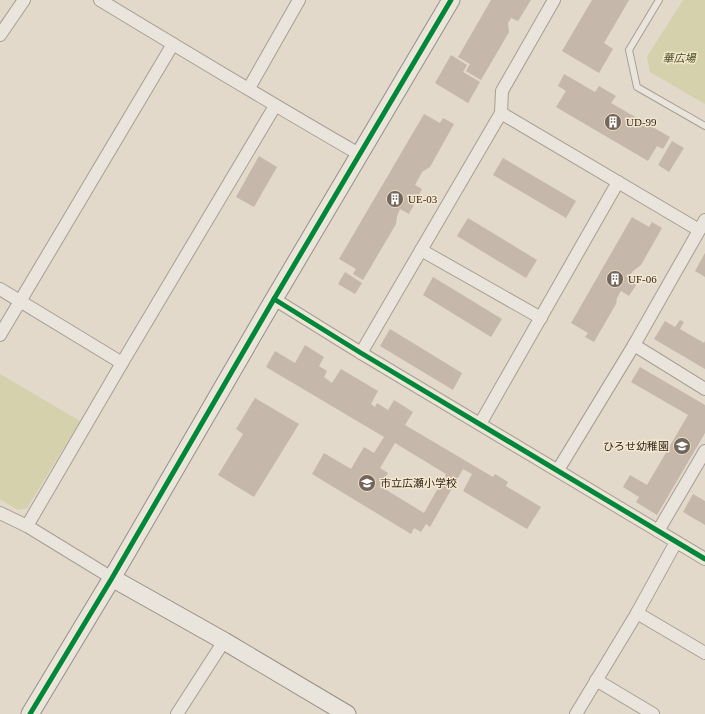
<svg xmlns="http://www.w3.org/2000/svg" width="705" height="714" viewBox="0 0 705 714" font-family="'Times New Roman','Noto Sans JP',serif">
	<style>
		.green { fill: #d4d1ac }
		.building { fill: #c6b7ab; fill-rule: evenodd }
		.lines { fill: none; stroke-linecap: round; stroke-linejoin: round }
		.lane-casing { stroke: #a79e94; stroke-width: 8 }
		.street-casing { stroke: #a79e94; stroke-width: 14 }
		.secondary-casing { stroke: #978e84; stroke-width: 19 }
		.lane { stroke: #eae5dc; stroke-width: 6 }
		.street { stroke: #eae5dc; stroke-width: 12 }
		.secondary { stroke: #eae5dc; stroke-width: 17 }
		.cycleway-casing { stroke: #f4e7cf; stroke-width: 8 }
		.cycleway { stroke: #00873e; stroke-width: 5 }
		.labels { text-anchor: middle; stroke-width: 3; stroke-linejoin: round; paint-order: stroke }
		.park-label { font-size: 11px; font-style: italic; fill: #495123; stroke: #f4e7cf }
		.poi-label { font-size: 11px; fill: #35271c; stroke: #f4e7cf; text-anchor: start }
	</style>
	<rect width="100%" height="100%" fill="#e2d9ca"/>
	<g class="green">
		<path d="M 683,0 L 705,0 L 705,104 L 650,72 L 647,57 Z"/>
		<path d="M 0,374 L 80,421 L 27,508 L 18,510 L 0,499 Z"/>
	</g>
	<g class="building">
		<path d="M 491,0 L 531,0 L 518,21 L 511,18 L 508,23 L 509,32 L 481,80 L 466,71 L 470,64 L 458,57 Z"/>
		<path d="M 592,0 L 629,0 L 604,43 L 613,49 L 599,73 L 562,51 Z"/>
		<path d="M 451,55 L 467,65 L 463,72 L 480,82 L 468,103 L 435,83 Z"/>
		<path d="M 564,74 L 595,92 L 599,86 L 616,96 L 611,103 L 670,137 L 663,149 L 657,146 L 648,161 L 556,107 L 566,91 L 558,86 Z"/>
		<path d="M 424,114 L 440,123 L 443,118 L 454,124 L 430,167 L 422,172 L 415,185 L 422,189 L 409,214 L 400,209 L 397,216 L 396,224 L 363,280 L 353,274 L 356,269 L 339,259 Z"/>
		<path d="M 672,141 L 684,148 L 669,172 L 658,165 Z"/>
		<path d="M 259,156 L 277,167 L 254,207 L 236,197 Z"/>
		<path d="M 503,158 L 576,201 L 566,218 L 493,175 Z"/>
		<path d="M 632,217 L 649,227 L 652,222 L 662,228 L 641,265 L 633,271 L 629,277 L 638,282 L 629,296 L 621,291 L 617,298 L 616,304 L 594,342 L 585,337 L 588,333 L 571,323 Z"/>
		<path d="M 468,218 L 537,260 L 526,278 L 457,236 Z"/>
		<path d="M 705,253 L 705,277 L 695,271 Z"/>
		<path d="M 345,272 L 362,283 L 355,294 L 338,284 Z"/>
		<path d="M 433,277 L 502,319 L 491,337 L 423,295 Z"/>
		<path d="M 680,320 L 684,322 L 680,329 L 704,343 L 705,341 L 705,369 L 654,339 L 665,321 L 675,327 Z"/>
		<path d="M 390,329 L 462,373 L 453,390 L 380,346 Z"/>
		<path d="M 305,345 L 324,357 L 319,366 L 327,371 L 324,377 L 332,383 L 341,369 L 378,391 L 371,404 L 375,407 L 377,403 L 388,410 L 394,400 L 413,412 L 405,425 L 493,477 L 495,474 L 508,482 L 506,486 L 541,507 L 527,529 L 463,491 L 472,474 L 463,469 L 430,527 L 426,524 L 421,532 L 414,528 L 411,534 L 312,474 L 324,453 L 351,469 L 364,447 L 374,453 L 384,437 L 266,367 L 275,351 L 295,363 ZM 395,443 L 446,474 L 424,513 L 380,486 L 388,473 L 380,468 Z"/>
		<path d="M 640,367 L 705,405 L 705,433 L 657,515 L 636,502 L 639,497 L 623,487 L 630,475 L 647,485 L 688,415 L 631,382 Z"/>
		<path d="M 255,398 L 299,424 L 254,497 L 218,475 L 243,434 L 236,429 Z"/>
		<path d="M 693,494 L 705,501 L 705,525 L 683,512 Z"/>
	</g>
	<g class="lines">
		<g class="lane-casing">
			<path id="lane" d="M 659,0 L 629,50 L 637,87 L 705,126"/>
		</g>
		<g class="street-casing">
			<g id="street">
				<path d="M 100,0 C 186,52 272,104 359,154"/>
				<path d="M 0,35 L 24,0"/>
				<path d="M 249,88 L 299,0"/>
				<path d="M 501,113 L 699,230"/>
				<path d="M 421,250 L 541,318"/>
				<path d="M 0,289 L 122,363"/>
				<path d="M 274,299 L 361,353 L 705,559"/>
				<path d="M 0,335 L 173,44"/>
				<path d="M 634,345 L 705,389"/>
				<path d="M 361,353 L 501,113 L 502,91 L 554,0"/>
				<path d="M 480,424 L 618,182"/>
				<path d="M 558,470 L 634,345 L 705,220"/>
				<path d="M 0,513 L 27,526 L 112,578"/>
				<path d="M 27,526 L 122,363 L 275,106"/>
				<path d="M 658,531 L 705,451"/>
				<path d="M 637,613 L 705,653"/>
				<path d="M 596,680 L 653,714"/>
				<path d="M 177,714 L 224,641"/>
				<path d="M 576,714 L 637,613 L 676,542"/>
			</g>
		</g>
		<g class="secondary-casing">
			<g id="secondary">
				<path d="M 112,578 L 224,641 L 347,714"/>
				<path d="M 30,714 L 112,578 L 274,299 L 451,0"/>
			</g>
		</g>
		<use href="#lane" class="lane"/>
		<use href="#street" class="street"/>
		<use href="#secondary" class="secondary"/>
		<g class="cycleway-casing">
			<g id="cycleway">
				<path d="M 274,299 L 361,353 L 705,559"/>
				<path d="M 30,714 L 112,578 L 274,299 L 451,0"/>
			</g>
		</g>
		<use href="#cycleway" class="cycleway"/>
	</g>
	<defs>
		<g id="building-disc" transform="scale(0.9)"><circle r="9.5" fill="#726559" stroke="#f4e7cf"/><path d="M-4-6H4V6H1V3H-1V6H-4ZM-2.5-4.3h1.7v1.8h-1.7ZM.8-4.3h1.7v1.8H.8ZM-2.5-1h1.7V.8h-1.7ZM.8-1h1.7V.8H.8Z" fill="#fff"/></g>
		<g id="school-disc" transform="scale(0.9)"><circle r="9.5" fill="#726559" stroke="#f4e7cf"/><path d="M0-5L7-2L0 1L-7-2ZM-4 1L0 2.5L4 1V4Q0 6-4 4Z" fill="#fff"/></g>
	</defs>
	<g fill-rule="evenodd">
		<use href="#building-disc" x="613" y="122"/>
		<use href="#building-disc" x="395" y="199"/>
		<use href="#building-disc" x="615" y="279"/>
		<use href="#school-disc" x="682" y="446"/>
		<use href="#school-disc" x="367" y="483"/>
	</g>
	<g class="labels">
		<g class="park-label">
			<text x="679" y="62">華広場</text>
		</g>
		<g class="poi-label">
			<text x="626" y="126">UD-99</text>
			<text x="408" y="203">UE-03</text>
			<text x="628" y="283">UF-06</text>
			<text x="669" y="450" text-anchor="end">ひろせ幼稚園</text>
			<text x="380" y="487">市立広瀬小学校</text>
		</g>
	</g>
</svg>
